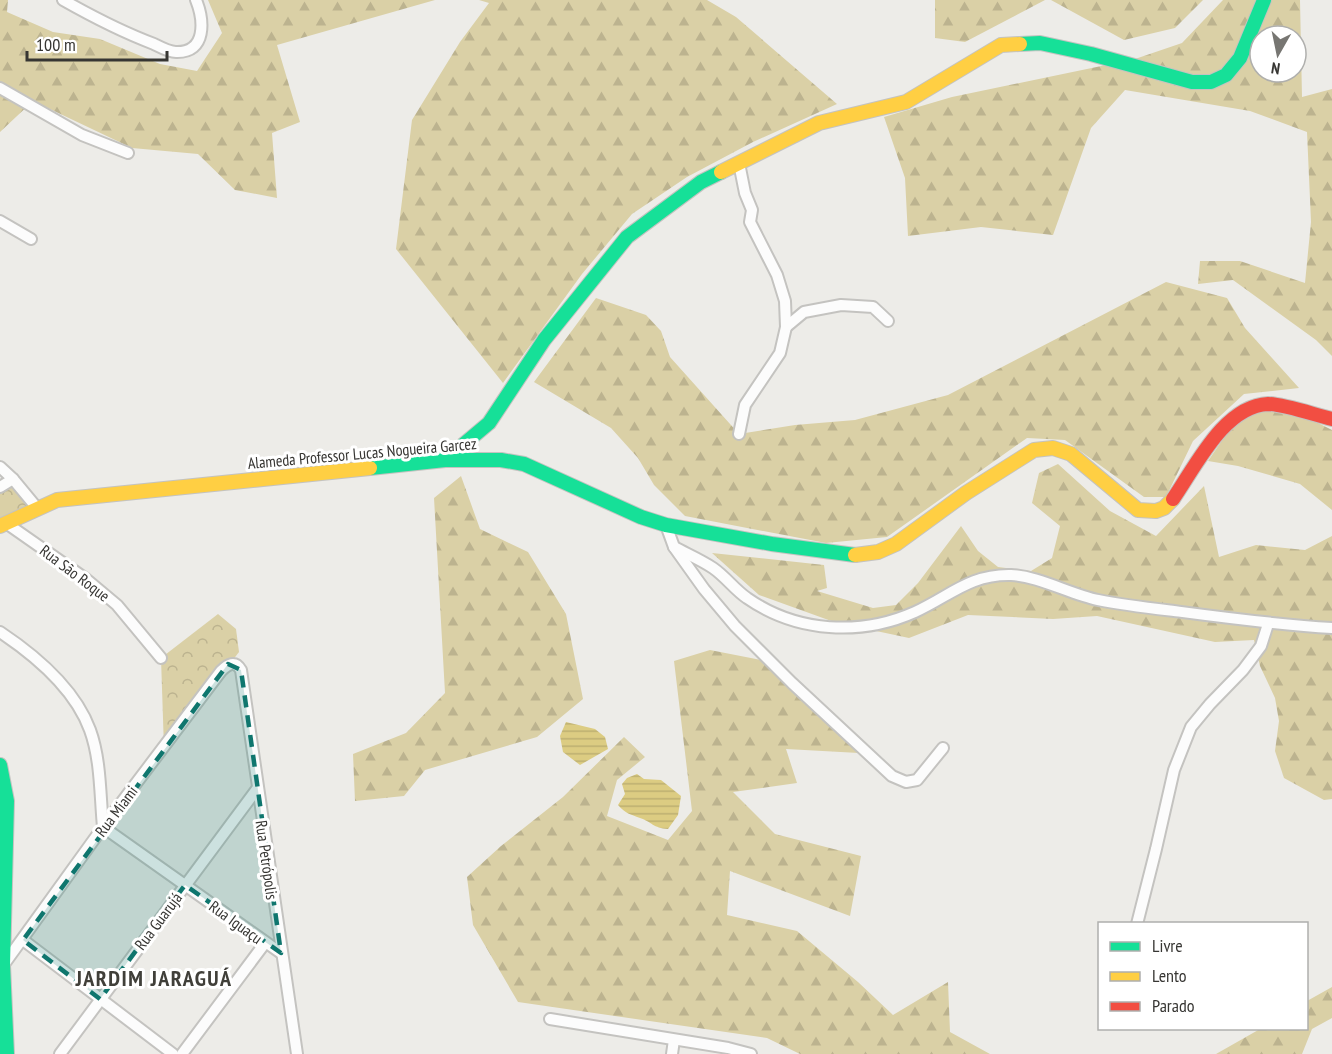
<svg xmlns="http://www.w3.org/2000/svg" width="1332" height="1054" viewBox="0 0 1332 1054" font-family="'PT Sans Narrow',sans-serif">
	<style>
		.forest { fill: url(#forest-firs); fill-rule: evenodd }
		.park { fill: url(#park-crowns) }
		.water { fill: url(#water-rules) }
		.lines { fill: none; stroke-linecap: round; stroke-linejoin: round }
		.street-casing { stroke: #c4c3c0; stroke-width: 14 }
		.fast-casing { stroke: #c4c3c0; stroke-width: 16 }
		.slow-casing { stroke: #c4c3c0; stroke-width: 16 }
		.jam-casing { stroke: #c4c3c0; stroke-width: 16 }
		.street { stroke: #fcfcfc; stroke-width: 10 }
		.fast { stroke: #16e098; stroke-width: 14 }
		.slow { stroke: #ffcf43; stroke-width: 14 }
		.jam { stroke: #f24e42; stroke-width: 14 }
		.marked { fill: #0f766e; fill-opacity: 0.2; stroke: #0f766e; stroke-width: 4.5; stroke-dasharray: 12 8; stroke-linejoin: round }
		.labels { text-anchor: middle; stroke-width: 6; stroke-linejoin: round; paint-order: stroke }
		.street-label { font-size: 16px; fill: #373633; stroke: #fff }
		.district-label { font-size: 22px; font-weight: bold; letter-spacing: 1.5px; fill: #403f39; stroke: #fff }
	</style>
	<defs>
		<pattern id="forest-firs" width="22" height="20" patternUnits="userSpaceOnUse" patternTransform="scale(1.5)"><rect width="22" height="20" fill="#dad0a6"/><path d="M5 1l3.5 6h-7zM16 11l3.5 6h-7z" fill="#bcb38f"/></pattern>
		<pattern id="park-crowns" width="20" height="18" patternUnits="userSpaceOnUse" patternTransform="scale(1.5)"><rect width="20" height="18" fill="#dad0a6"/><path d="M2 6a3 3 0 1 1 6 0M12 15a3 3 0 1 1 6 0" fill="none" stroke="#bcb38f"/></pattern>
		<pattern id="water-rules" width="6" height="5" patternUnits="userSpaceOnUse" patternTransform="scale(1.5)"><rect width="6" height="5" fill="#dccc82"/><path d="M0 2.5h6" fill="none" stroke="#bdb071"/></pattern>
	</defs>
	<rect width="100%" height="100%" fill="#edece8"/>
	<g class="forest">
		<path d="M 0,0 L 8,0 L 7,12 L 53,32 L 100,39 L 160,64 L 197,71 L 222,33 L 208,0 L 435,0 L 277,45 L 300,122 L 272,133 L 277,198 L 235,190 L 198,154 L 132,148 L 33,101 L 0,132 Z"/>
		<path d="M 479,0 L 707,0 L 736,17 L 837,104 L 753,142 L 687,177 L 632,214 L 582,274 L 503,383 L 396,249 L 412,120 L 460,42 L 489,3 Z"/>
		<path d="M 935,0 L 1045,0 L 965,42 L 935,38 Z"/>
		<path d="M 1051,0 L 1203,0 L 1175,28 L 1124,40 Z"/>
		<path d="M 1223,0 L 1300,0 L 1302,97 L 1332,89 L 1332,356 L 1316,340 L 1233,280 L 1198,284 L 1200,261 L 1240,261 L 1305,283 L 1311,222 L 1307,132 L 1250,111 L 1125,90 L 1091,128 L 1053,235 L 981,227 L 908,236 L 905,178 L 884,117 L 952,97 L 1135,59 L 1182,43 ZM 1260,36 L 1296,36 L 1296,72 L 1260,72 Z"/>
		<path d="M 1166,282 L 1227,298 L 1245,328 L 1299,388 L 1244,394 L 1193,441 L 1166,497 L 1144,497 L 1065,440 L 1027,438 L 887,537 L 826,543 L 685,516 L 654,485 L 638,458 L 611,428 L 534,382 L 596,298 L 646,315 L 661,331 L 670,357 L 739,434 L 795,425 L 855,420 L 948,395 Z"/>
		<path d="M 1259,405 L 1312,420 L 1332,430 L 1332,510 L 1300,484 L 1238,466 L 1208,461 L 1232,426 Z"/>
		<path d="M 1058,464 L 1110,511 L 1156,536 L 1204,486 L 1219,557 L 1256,545 L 1305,550 L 1332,536 L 1332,799 L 1324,800 L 1284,778 L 1275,751 L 1279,721 L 1275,698 L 1260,666 L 1254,640 L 1215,642 L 1097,616 L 1053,619 L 968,615 L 909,638 L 834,622 L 759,595 L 712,553 L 824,565 L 827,588 L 817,591 L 873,608 L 896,605 L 918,583 L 961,526 L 978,551 L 998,567 L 1031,571 L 1052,558 L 1060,526 L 1032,503 L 1039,473 Z"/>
		<path d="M 461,476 L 480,529 L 528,552 L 566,614 L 583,699 L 537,737 L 425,770 L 404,796 L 355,801 L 353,754 L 406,733 L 445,693 L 434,498 Z"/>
		<path d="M 710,650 L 761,660 L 859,753 L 786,749 L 797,783 L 733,792 L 775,834 L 861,856 L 850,916 L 730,871 L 727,915 L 797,931 L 858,982 L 893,1015 L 948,982 L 950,1032 L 990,1054 L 800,1054 L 767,1038 L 518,1002 L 473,925 L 467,877 L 501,846 L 563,797 L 624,737 L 645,757 L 617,780 L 607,816 L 668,840 L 692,811 L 674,661 Z"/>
		<path d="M 1332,987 L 1332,1018 L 1312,1029 L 1302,1054 L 1216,1054 L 1260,1029 L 1306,1028 L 1307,1001 Z"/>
	</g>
	<g class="park">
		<path d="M 13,483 L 34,507 L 0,524 L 0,490 Z"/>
		<path d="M 218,614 L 236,629 L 239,652 L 164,749 L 161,658 Z"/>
	</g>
	<g class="water">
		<path d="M 566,722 L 595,729 L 605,737 L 608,749 L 580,765 L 563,752 L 560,736 Z"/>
		<path d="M 637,774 L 644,779 L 661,780 L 681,796 L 678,815 L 668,829 C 653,828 652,822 640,818 C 630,814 626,814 618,805 L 625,794 L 622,784 L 627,778 Z"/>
	</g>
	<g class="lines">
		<g class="street-casing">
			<g id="street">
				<path d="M 63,0 C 93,17 122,32 154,44 C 160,47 169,52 176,52 C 207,53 204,20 196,0"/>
				<path d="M 0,88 L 82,135 L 128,153"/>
				<path d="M 0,221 L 31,239"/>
				<path d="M 786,327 L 804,312 L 841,305 L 873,307 L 888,321"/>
				<path d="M 739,434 L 745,405 L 780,353 L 786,327 L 785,301 L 777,275 L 750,222 L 752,210 L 745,193 L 739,163"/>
				<path d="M 0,467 L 13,479 L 37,508"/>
				<path d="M 0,487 L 13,479"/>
				<path d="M 6,523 L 86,579 L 117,605 L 161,658"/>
				<path d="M 666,525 L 674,547 L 704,589 L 735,626 L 792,683 L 892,776 L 906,782 L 917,780 L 943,748"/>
				<path d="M 674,547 C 687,554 701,560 713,568 C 726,577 735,590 747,598 C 797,633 861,636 915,612 C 950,596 970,574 1011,575 C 1038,576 1070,594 1098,600 C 1123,605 1149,608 1174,611 C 1227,618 1279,625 1332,628"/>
				<path d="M 0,632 C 36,656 75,689 90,730 C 101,760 100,796 103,827 L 281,953"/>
				<path d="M 1137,924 L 1156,849 L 1174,770 L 1191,727 L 1210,704 L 1243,670 L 1261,646 L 1268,624"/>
				<path d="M 23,940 L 173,1054"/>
				<path d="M 2,967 L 103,827 L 221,671 C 228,664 235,660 241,670 L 297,1054"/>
				<path d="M 550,1019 L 728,1048 L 751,1054"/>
				<path d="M 60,1054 L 257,789"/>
				<path d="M 182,1054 L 265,943"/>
				<path d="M 672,1054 L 674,1040"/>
			</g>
		</g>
		<g class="fast-casing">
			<g id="fast">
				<path d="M 1020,44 L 1040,43 L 1091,54 L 1192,82 L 1211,82 L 1226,75 L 1240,58 L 1264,0"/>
				<path d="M 445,460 L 489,423 L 544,340 L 627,237 L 701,182 L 721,172"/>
				<path d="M 370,468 L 445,460 L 501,460 L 524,464 L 641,517 L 666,525 L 772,544 L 855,555"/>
				<path d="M 0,765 L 7,801 L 3,965 L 7,1054"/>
			</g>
		</g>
		<g class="slow-casing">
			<g id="slow">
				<path d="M 721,172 L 819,123 L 906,102 L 1001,45 L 1020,44"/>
				<path d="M 0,526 L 57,500 L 370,468"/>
				<path d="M 855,555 L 878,552 L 896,544 L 966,493 L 1034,450 L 1053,448 L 1071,454 L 1138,510 L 1156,511 L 1164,508 L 1173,499"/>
			</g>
		</g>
		<g class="jam-casing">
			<path id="jam" d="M 1173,499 C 1196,466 1224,406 1268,404 C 1284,404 1315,415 1332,419"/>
		</g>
		<use href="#street" class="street"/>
		<use href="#fast" class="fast"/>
		<use href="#slow" class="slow"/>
		<use href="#jam" class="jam"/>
	</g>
	<path class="marked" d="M 228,664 L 241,670 L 281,953 L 185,885 L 100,999 L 23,940 Z"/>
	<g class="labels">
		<g class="street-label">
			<text transform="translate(362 453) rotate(-5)" y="6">Alameda Professor Lucas Nogueira Garcez</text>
			<text transform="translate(75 573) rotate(37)" y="6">Rua São Roque</text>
			<text transform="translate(116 811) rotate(-53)" y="6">Rua Miami</text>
			<text transform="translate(267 860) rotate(82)" y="6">Rua Petrópolis</text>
			<text transform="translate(158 921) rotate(-53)" y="6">Rua Guarujá</text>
			<text transform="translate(236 922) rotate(36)" y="6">Rua Iguaçu</text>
		</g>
		<g class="district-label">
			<text x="154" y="986">JARDIM JARAGUÁ</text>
		</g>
	</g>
	<rect x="1098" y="922" width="210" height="108" fill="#ffffff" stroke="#afafad" stroke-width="1.5"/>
	<rect x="1110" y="942" width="30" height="9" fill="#16e098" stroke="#afafad" stroke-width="1.5"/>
	<text x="1152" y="952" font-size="18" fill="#373633">Livre</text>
	<rect x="1110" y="972" width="30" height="9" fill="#ffcf43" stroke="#afafad" stroke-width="1.5"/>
	<text x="1152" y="982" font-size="18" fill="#373633">Lento</text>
	<rect x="1110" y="1002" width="30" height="9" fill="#f24e42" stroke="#afafad" stroke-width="1.5"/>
	<text x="1152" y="1012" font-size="18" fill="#373633">Parado</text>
	<g transform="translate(1278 54) rotate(189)"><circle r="28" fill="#ffffff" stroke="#afafad" stroke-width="1.5"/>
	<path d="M0-4.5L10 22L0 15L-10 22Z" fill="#777672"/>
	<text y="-9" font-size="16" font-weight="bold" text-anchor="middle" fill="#373633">N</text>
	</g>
	<path d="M27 51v9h140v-9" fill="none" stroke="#373633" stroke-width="3"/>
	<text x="36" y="51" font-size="18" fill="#373633" stroke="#ffffff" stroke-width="4.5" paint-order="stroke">100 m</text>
</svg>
